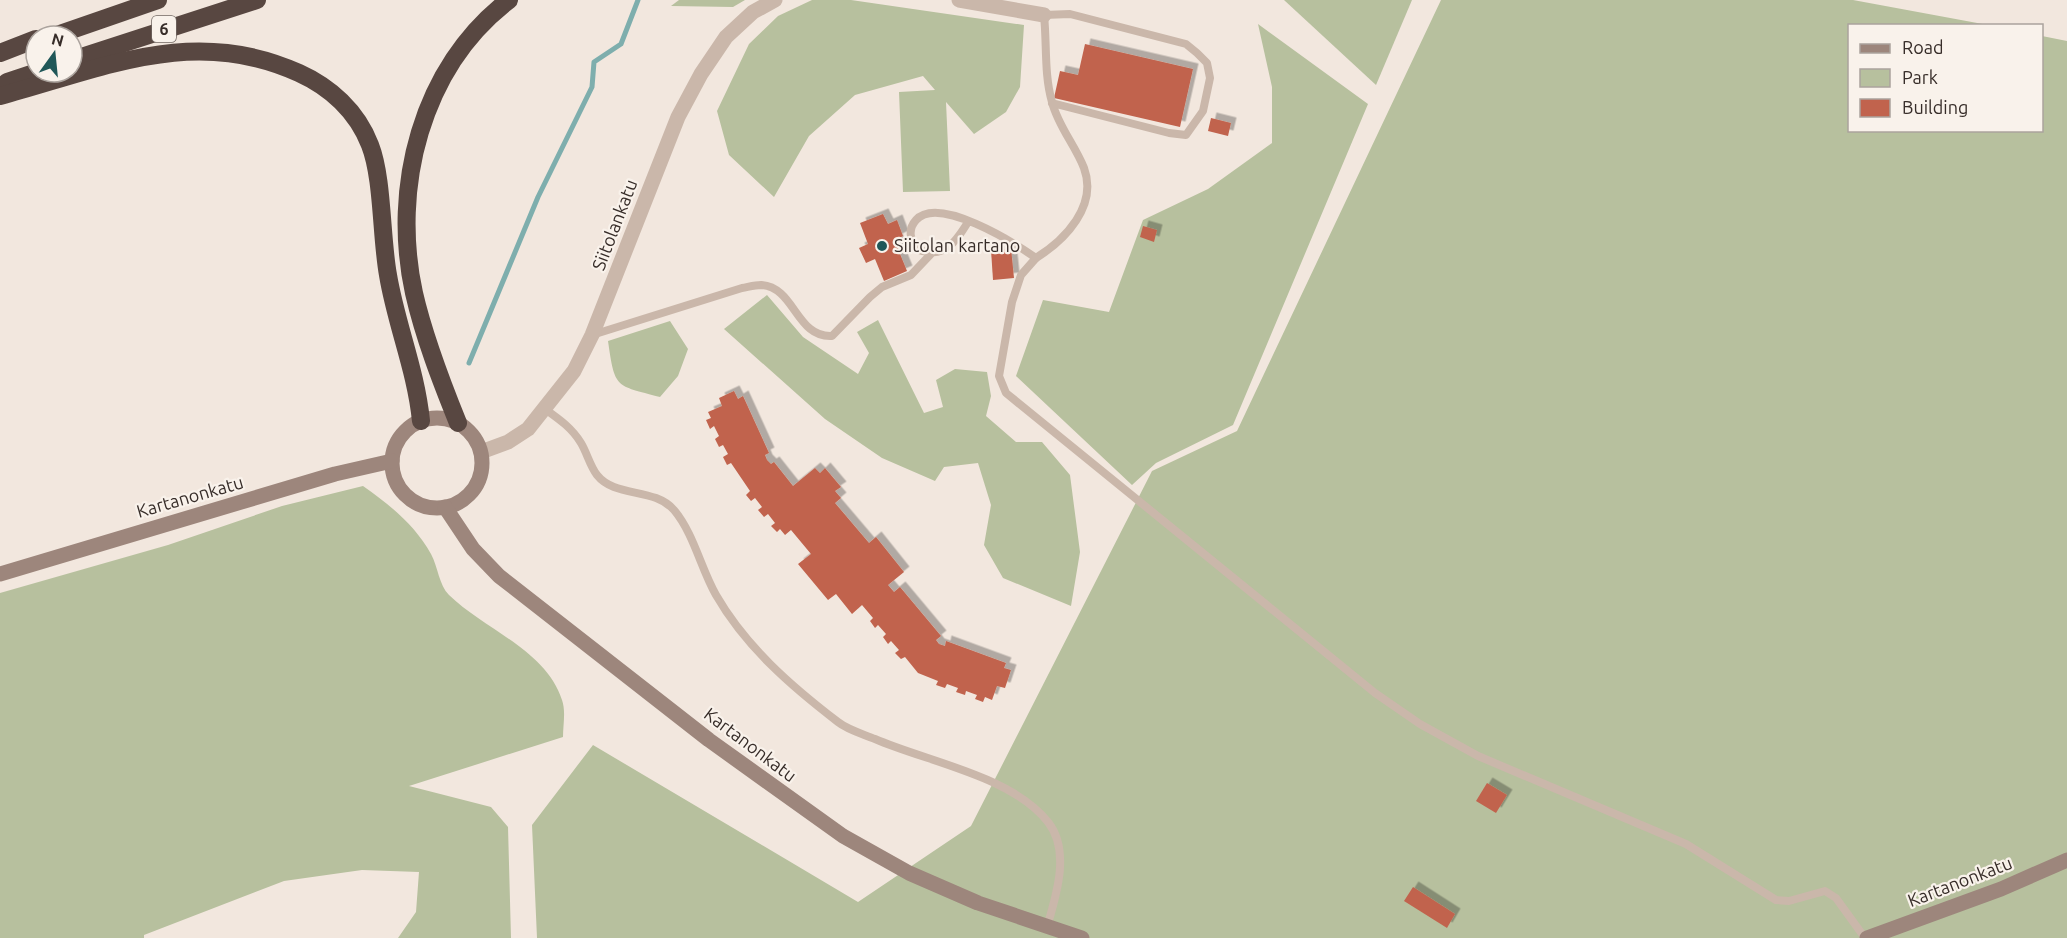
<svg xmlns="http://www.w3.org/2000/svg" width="2067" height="938" viewBox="0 0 2067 938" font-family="Ubuntu,sans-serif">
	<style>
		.green { fill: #b7c09e }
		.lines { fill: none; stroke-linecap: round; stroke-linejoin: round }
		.stream { stroke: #7eaead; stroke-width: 5 }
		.building { fill: #c1634d; filter: url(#shadow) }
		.lane { stroke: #cab7aa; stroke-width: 8 }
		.street { stroke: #cab7aa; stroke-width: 15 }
		.secondary { stroke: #9d867c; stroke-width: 15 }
		.highway { stroke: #584741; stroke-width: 18 }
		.poi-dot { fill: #205758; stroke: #f9f2eb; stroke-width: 2 }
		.labels { text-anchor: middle; stroke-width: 4.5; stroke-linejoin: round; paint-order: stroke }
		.shield { fill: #f9f2eb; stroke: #716863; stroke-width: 1.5 }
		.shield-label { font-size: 16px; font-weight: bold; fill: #372d29 }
		.street-label { font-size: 18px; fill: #372d29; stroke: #f9f2eb }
		.poi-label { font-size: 18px; fill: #372d29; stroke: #f9f2eb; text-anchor: start }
	</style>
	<defs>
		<filter id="shadow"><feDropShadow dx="5.5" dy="-5.5" stdDeviation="0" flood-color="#0004"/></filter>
	</defs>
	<rect width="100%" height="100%" fill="#f2e7de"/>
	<g class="green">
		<path d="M 679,0 L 745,0 L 733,7 L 671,6 Z"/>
		<path d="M 812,0 L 851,0 L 1024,25 L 1020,87 L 1006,112 L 974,134 L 946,102 L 950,191 L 903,192 L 899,92 L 935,90 L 923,76 L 855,95 L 809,136 L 774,197 L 729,155 L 717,111 L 749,44 L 778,16 Z"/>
		<path d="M 1284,0 L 1412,0 L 1376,85 Z"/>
		<path d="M 1441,0 L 1853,0 L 1988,25 L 1850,26 L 1850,130 L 2042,130 L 2042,36 L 2067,41 L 2067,938 L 537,938 L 532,825 L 593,745 L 858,902 L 971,826 L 1152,471 L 1237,431 Z"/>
		<path d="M 1258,24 L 1368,104 L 1233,425 L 1156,463 L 1132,485 L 1016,376 L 1043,300 L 1109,312 L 1143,220 L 1208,189 L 1272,143 L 1272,87 Z"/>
		<path d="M 767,295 L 803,337 L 858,374 L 869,353 L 857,332 L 878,320 L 924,413 L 943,407 L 936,380 L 955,369 L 987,372 L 991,396 L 986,416 L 1016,442 L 1042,442 L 1070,475 L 1080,552 L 1071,606 L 1003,578 L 984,545 L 991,505 L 978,463 L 944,467 L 935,481 L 882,458 L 825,419 L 724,329 Z"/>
		<path d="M 670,321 L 688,349 L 678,376 L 660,397 C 615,385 615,389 608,341 Z"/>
		<path d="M 363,486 C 390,505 415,525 431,554 C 438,567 439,585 449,595 C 485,630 546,650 562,700 C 566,711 563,725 563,737 L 409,786 L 491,807 L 508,827 L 511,938 L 398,938 L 416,912 L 419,872 L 362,870 L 284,881 L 144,935 L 144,938 L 0,938 L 0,593 L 168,545 L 282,506 Z"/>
	</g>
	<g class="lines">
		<path class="stream" d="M 469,363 L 538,197 L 592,87 L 594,62 L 621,44 L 638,0"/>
	</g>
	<g class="building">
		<path d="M 1085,44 L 1193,69 L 1180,127 L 1054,98 L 1060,71 L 1078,75 Z"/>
		<path d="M 1211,118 L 1231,123 L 1228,136 L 1208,131 Z"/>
		<path d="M 883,214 L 888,224 L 897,220 L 903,236 L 897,239 L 901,248 L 898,249 L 907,271 L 884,281 L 875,259 L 866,263 L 859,248 L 868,244 L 860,223 Z"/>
		<path d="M 1143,226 L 1157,230 L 1154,242 L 1140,237 Z"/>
		<path d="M 1011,248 L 1014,278 L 993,280 L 991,250 Z"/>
		<path d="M 734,391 L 738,399 L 743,396 L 769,453 L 765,455 L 767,460 L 771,464 L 774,462 L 793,486 L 815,468 L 820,473 L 825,468 L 841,487 L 835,491 L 841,498 L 835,503 L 869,543 L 876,537 L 904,572 L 888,585 L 894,592 L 900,587 L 941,636 L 936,640 L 939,644 L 945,646 L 946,641 L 1006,663 L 1004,668 L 1011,670 L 1005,688 L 997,686 L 992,700 L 985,697 L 983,702 L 975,699 L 977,695 L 966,691 L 965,695 L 956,692 L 958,688 L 947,684 L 945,688 L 936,685 L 938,681 L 918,673 L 905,657 L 901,659 L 895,653 L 899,650 L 891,641 L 888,644 L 883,637 L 886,634 L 878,625 L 875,628 L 870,621 L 873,618 L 862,605 L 852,614 L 836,594 L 828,600 L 798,564 L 811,554 L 791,530 L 785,535 L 780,529 L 777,532 L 771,526 L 775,523 L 768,514 L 764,517 L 758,510 L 762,507 L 755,498 L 751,501 L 746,495 L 750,491 L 731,463 L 727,465 L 723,457 L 728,454 L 723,445 L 719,447 L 715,439 L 719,436 L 714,426 L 710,429 L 706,420 L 711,418 L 708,412 L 722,406 L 719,398 Z"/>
		<path d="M 1487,783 L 1507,795 L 1496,813 L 1476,801 Z"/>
		<path d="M 1413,887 L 1455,914 L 1447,928 L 1404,901 Z"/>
	</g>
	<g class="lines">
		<g class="lane">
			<path d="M 968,222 C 955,243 944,260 916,249 C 911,240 907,230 916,220 C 938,195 1013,242 1036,258 L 1021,275 L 1012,302 L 999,376 L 1006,393 L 1375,693 L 1420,724 L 1478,756 L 1686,844 L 1776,900 L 1789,901 L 1825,891 L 1836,898 L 1865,938"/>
			<path d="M 1036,258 C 1065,240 1098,206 1084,168 C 1075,145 1058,126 1052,102 C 1044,75 1047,44 1044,15 L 1070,14 L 1186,44 L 1197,53 L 1207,63 L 1210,78 L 1203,111 L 1186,135 L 1169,133 L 1052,103"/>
			<path d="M 592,335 L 742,288 C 748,287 755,285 761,285 C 795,287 796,338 832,336 L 870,297 L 882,287 L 911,275 L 930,255"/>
			<path d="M 545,409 C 559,419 572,428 581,443 C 587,453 590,466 597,475 C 615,498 654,487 674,510 C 694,534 701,569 716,595 C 746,647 791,686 838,722 C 848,730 863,734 875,739 C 928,762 1012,776 1048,822 C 1071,851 1056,896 1047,927"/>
		</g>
		<g class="street">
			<path d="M 959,0 L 1044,15"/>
			<path d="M 481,452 L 508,442 L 528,429 L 574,371 L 592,335 L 678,117 L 701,74 L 726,37 L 753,12 L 775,0"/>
		</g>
		<g class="secondary">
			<circle cx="437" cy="463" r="45"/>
			<path d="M 445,507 L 473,549 L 499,576 L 709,740 L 843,836 L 909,873 L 978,903 L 1082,938"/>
			<path d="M 0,574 L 335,474 L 392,461"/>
			<path d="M 1867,938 L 2001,889 L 2067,860"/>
		</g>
		<g class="highway">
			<path d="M 54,36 L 158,0"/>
			<path d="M 0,53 L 36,39"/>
			<path d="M 72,60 L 257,0"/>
			<path d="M 7,82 L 37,72"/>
			<path d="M 0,96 C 104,68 194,25 299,73 C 330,87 357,111 370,145 C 383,178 381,237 388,275 C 396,324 416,370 421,421"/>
			<path d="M 458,423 C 441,381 424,337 414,293 C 391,188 421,67 509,0"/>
		</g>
	</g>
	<circle class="poi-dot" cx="882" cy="246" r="6"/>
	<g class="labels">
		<rect class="shield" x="152" y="16" width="24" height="26" rx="4.5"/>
		<g class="shield-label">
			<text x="164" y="35">6</text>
		</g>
		<g class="street-label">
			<text transform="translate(615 225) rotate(-69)" y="6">Siitolankatu</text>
			<text transform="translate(190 497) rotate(-16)" y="6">Kartanonkatu</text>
			<text transform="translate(750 745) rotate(37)" y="6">Kartanonkatu</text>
			<text transform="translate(1960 882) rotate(-21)" y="6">Kartanonkatu</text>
		</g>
		<g class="poi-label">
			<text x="894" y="252">Siitolan kartano</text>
		</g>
	</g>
	<rect x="1848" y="24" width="195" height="108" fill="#f9f2eb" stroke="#aba39d" stroke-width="1.5"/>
	<rect x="1860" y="44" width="30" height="9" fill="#9d867c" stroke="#aba39d" stroke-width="1.5"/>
	<text x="1902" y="54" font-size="18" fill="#372d29">Road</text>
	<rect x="1860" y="69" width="30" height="18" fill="#b7c09e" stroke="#aba39d" stroke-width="1.5"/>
	<text x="1902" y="84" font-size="18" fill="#372d29">Park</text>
	<rect x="1860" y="99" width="30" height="18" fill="#c1634d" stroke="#aba39d" stroke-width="1.5"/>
	<text x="1902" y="114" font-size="18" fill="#372d29">Building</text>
	<g transform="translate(54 54) rotate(15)"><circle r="28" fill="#f9f2eb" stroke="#aba39d" stroke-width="1.5"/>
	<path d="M0-4.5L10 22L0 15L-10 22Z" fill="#205758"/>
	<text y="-9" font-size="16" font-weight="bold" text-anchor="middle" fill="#372d29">N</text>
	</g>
</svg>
